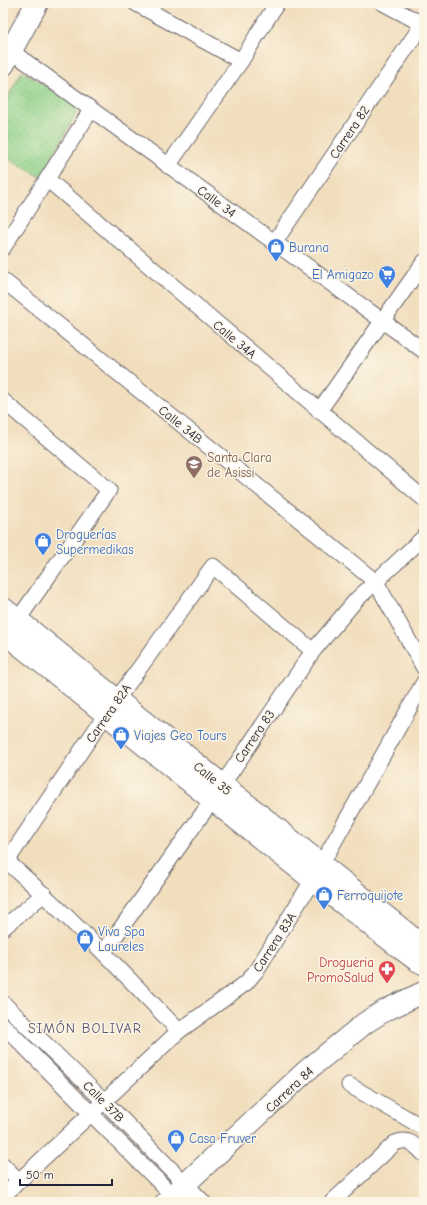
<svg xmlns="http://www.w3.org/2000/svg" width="427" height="1205" viewBox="0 0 427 1205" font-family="'Comic Neue',sans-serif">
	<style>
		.park { fill: url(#park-dots); stroke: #587a62 }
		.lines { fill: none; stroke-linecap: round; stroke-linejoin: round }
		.street-casing { stroke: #6a6468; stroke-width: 17 }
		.secondary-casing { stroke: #6a6468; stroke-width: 23 }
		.primary-casing { stroke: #6a6468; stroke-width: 24 }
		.street { stroke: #fff; stroke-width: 15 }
		.secondary { stroke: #fff; stroke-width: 21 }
		.primary { stroke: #fff; stroke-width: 22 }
		.labels { text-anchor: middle; stroke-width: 3; stroke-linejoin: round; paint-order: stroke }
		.street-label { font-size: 13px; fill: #22223b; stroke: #fcf5e5 }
		.shop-label { font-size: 13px; fill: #366cbe; stroke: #fcf5e5; text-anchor: start }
		.education-label { font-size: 13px; fill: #785e54; stroke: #fcf5e5; text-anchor: start }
		.health-label { font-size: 13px; fill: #be3a42; stroke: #fcf5e5; text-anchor: end }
		.neighbourhood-label { font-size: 14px; letter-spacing: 1px; fill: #565473; stroke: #fcf5e5 }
	</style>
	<defs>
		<pattern id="park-dots" width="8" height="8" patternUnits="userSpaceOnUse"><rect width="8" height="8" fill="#8ed189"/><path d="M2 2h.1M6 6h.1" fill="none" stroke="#7ab377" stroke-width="1.8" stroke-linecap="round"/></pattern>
	</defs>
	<rect width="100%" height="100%" fill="#fcf5e5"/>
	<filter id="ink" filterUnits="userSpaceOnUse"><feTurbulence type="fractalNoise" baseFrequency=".025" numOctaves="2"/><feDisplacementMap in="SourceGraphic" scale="8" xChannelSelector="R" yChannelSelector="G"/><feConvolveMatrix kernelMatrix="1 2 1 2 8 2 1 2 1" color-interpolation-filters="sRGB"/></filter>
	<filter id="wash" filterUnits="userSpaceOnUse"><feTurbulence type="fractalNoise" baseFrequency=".012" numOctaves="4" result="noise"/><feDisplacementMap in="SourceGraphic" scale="16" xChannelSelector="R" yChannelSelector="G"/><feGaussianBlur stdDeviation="0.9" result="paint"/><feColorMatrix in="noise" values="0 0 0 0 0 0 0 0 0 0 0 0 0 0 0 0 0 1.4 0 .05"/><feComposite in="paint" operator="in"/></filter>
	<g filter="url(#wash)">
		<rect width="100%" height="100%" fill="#f1debd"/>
		<path class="park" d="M 22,71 L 80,107 L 41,177 L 3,156 L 3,106 Z"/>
	</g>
	<g filter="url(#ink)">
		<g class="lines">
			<g class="street-casing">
				<g id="street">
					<path d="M 135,3 L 241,61"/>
					<path d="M 383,3 L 424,25"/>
					<path d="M 11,51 L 424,351"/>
					<path d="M 168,166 L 241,61 L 277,3"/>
					<path d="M 47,179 L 424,499"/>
					<path d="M 274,243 L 424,22"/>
					<path d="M 3,248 L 91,110"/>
					<path d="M 3,280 L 376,582 L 424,668"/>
					<path d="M 3,401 L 109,490 L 12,628"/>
					<path d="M 319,411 L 424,262"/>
					<path d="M 3,858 C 65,912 122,971 179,1031"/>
					<path d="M 7,861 L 102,720 L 213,566 L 313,651"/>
					<path d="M 3,928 L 44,894"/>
					<path d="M 104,952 L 208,806 L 313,651 L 356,600 L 424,537"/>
					<path d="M 3,1003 L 103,1100 L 203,1202"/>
					<path d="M 3,1025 L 179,1202"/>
					<path d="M 349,1085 L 424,1128"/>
					<path d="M 3,1165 L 18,1180"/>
					<path d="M 3,1196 L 179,1031 L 246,983 L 256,971 L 312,881 L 424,682"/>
					<path d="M 332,1202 L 395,1143 C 408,1137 415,1145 424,1154"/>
				</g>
			</g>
			<g class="secondary-casing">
				<g id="secondary">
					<path d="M 3,608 L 424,947"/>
					<path d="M 3,632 C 141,741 276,854 416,960 L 424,964"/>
					<path d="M 166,1202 L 305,1072 L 365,1023 L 384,1011 L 424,992"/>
				</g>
			</g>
			<g class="primary-casing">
				<path id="primary" d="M 3,65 L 37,3"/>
			</g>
			<use href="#street" class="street"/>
			<use href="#secondary" class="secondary"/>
			<use href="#primary" class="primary"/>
		</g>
	</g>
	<defs>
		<g id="shop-pin" transform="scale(0.9)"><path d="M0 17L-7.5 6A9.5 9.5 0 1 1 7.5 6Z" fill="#3f7fe0" stroke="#fcf5e5"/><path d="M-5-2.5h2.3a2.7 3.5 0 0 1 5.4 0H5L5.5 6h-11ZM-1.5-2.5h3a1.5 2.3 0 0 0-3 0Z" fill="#fff"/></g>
		<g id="supermarket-pin" transform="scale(0.9)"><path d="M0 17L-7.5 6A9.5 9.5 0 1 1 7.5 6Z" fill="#3f7fe0" stroke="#fcf5e5"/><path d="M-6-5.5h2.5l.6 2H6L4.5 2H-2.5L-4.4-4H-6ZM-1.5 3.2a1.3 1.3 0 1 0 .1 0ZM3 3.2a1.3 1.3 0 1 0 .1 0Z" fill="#fff"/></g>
		<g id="school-pin" transform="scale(0.9)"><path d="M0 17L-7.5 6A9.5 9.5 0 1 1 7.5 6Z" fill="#8d6e63" stroke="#fcf5e5"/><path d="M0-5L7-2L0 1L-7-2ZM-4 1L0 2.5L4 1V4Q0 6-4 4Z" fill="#fff"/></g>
		<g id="pharmacy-pin" transform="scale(0.9)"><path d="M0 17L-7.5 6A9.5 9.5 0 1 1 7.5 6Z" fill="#e0444e" stroke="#fcf5e5"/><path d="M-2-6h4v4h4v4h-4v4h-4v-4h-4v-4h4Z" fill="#fff"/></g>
	</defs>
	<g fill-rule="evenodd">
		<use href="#shop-pin" x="276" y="247"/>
		<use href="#supermarket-pin" x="387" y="274"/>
		<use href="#school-pin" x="194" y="464"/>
		<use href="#shop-pin" x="43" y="541"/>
		<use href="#shop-pin" x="121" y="735"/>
		<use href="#shop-pin" x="324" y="895"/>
		<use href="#shop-pin" x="85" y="938"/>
		<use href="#pharmacy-pin" x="387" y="969"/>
		<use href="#shop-pin" x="176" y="1138"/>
	</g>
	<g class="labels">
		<g class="street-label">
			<text transform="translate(349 132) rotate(-56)" y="5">Carrera 82</text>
			<text transform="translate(217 201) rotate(36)" y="5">Calle 34</text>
			<text transform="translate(235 339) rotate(40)" y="5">Calle 34A</text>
			<text transform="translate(181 424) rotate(39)" y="5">Calle 34B</text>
			<text transform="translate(108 713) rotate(-55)" y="5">Carrera 82A</text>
			<text transform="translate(254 736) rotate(-56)" y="5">Carrera 83</text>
			<text transform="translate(213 778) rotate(39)" y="5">Calle 35</text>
			<text transform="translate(274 942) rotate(-57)" y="5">Carrera 83A</text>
			<text transform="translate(289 1089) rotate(-43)" y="5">Carrera 84</text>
			<text transform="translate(104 1101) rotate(45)" y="5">Calle 37B</text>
		</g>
		<g class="shop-label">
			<text x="289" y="252">Burana</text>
			<text x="374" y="279" text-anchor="end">El Amigazo</text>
			<text x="56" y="539">Droguerías<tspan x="56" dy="15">Supermedikas</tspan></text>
			<text x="134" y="740">Viajes Geo Tours</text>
			<text x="337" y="900">Ferroquijote</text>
			<text x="98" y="936">Viva Spa<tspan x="98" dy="15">Laureles</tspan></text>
			<text x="189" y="1143">Casa Fruver</text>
		</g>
		<g class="education-label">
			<text x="207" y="462">Santa Clara<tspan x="207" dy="15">de Asissi</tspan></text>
		</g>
		<g class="health-label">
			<text x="374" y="967">Drogueria<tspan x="374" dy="15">PromoSalud</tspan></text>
		</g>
		<g class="neighbourhood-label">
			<text x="85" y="1033">SIMÓN BOLIVAR</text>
		</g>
	</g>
	<rect width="427" height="1205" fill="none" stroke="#fcf5e5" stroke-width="16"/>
	<path d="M20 1179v6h92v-6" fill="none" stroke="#22223b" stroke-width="2"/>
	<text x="26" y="1179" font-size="12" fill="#22223b" stroke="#fcf5e5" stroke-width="3" paint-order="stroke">50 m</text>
</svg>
